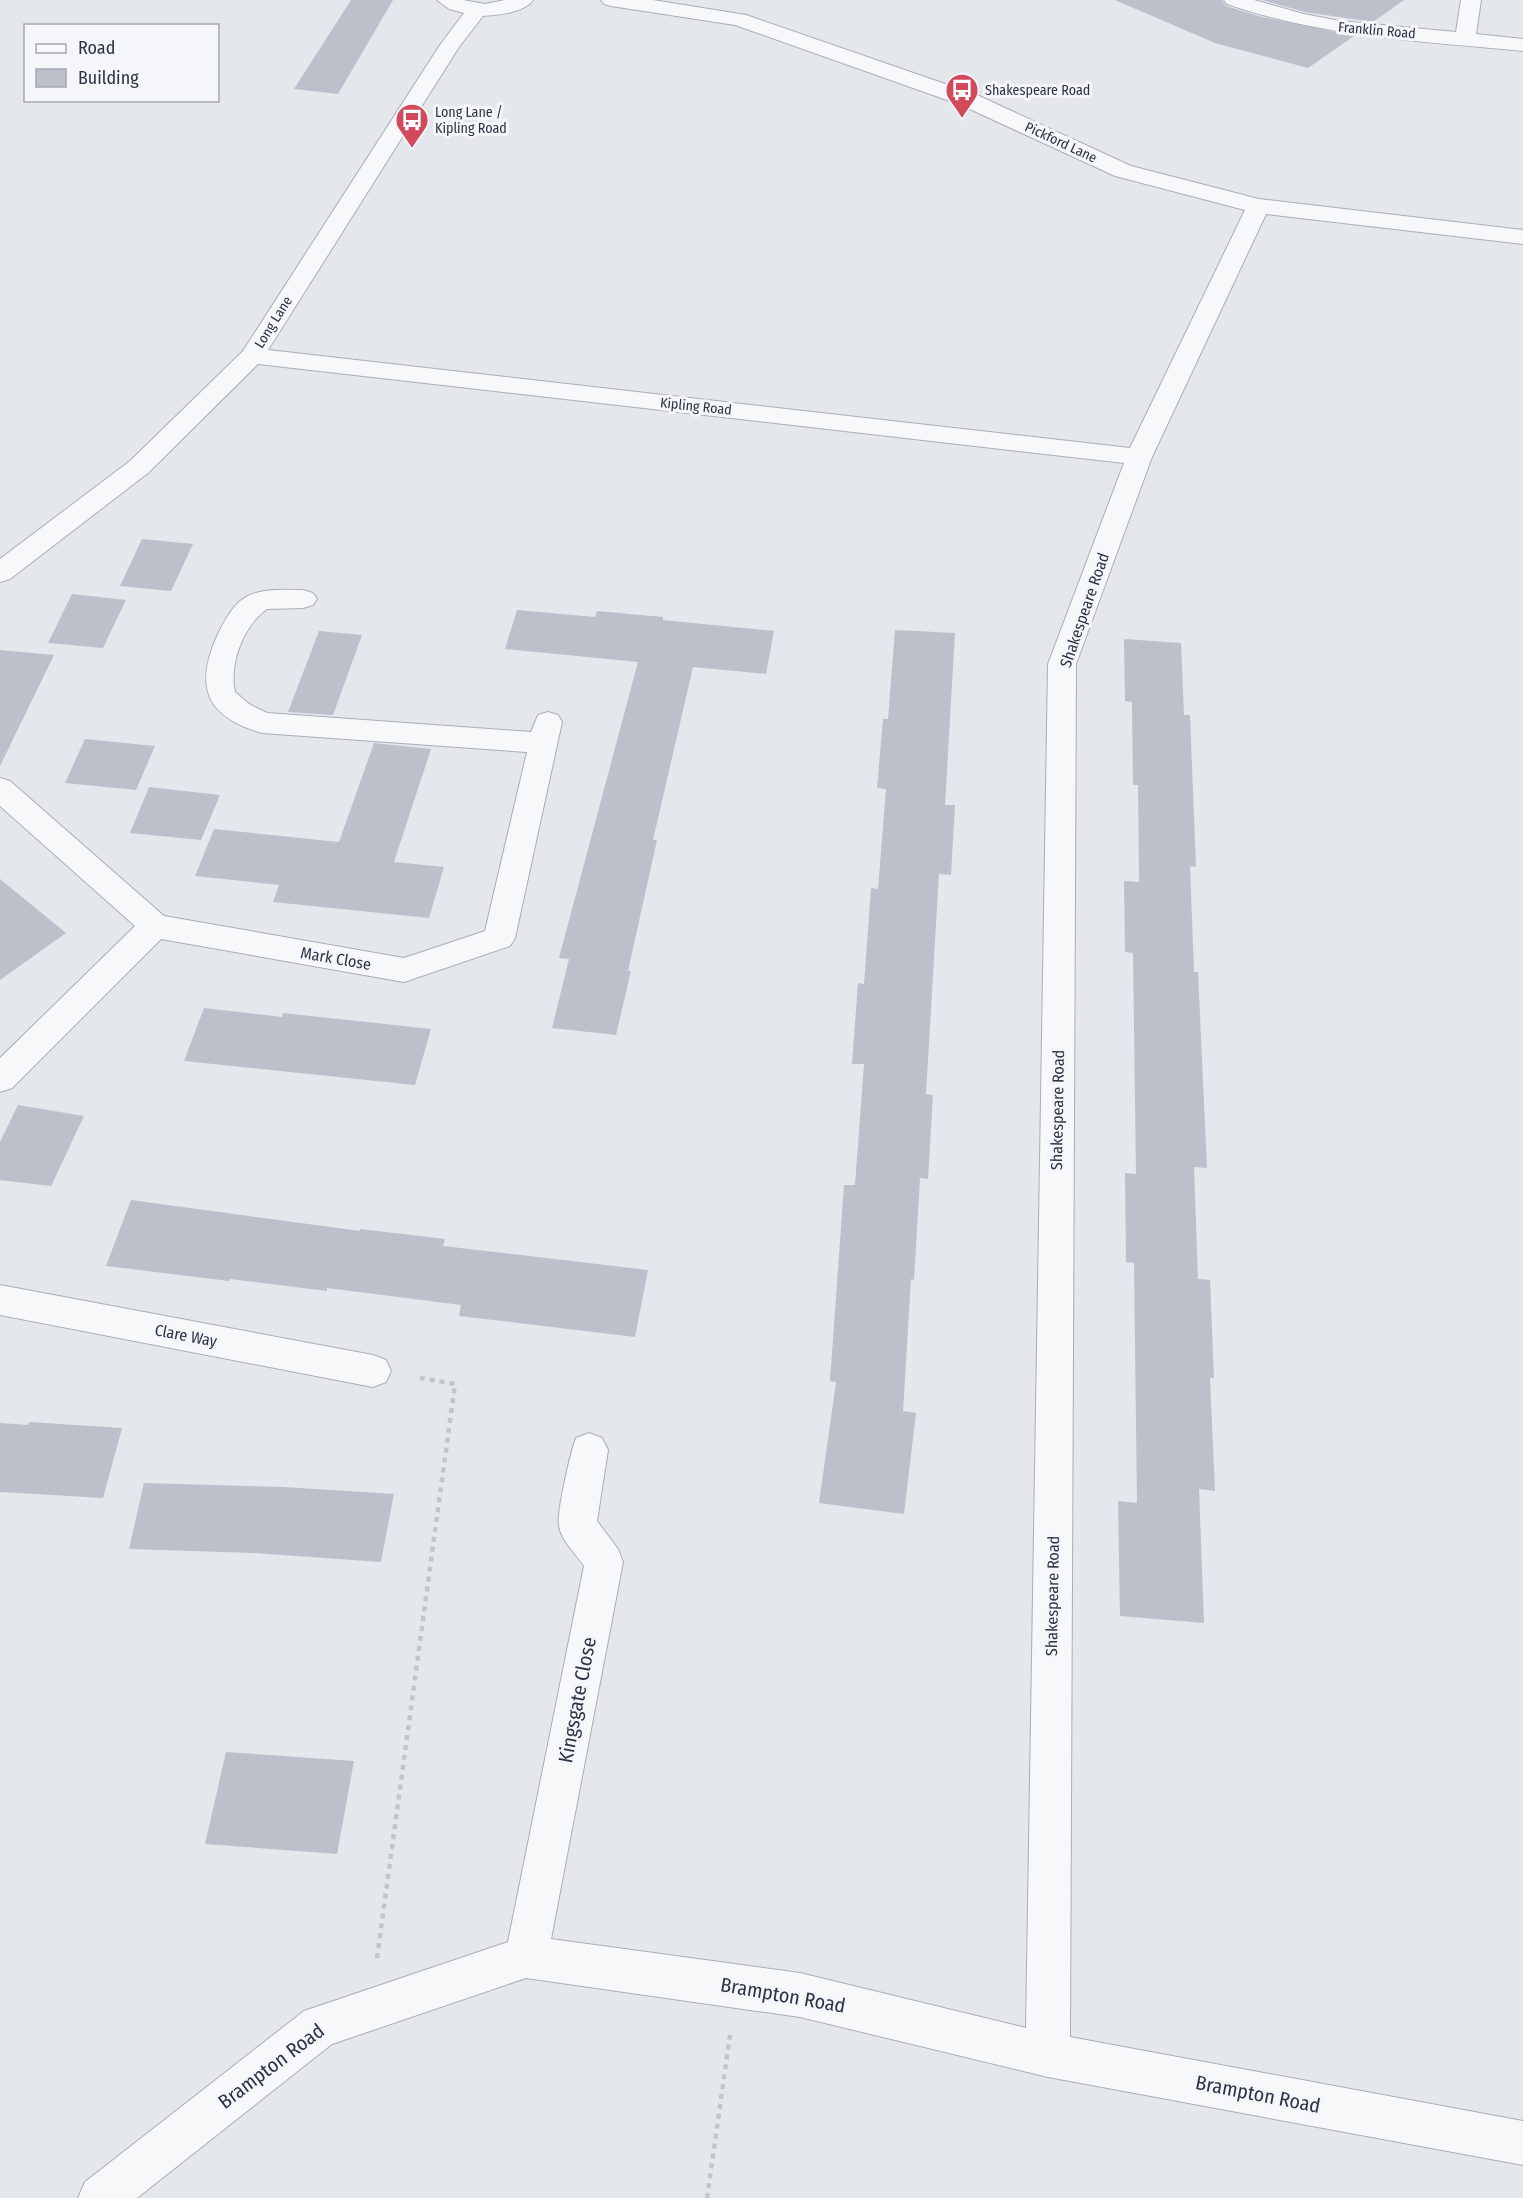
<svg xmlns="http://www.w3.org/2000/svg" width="1523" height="2198" viewBox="0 0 1523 2198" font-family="'Fira Sans Condensed',sans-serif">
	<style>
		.building { fill: #bbc0ca }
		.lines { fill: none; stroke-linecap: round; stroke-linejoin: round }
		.minor-casing { stroke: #a9aeb7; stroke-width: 2 }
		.path { stroke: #c2c5cb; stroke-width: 4.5; stroke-dasharray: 5 5; stroke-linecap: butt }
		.minor { fill: #f7f8fa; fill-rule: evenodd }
		.labels { text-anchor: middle; stroke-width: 6; stroke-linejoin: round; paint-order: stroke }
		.far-street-label { font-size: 14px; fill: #2b3445; stroke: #f4f6f9 }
		.far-poi-label { font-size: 14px; fill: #2b3445; stroke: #f4f6f9; text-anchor: start }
		.street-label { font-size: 16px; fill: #2b3445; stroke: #f4f6f9 }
		.near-street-label { font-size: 20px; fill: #2b3445; stroke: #f4f6f9 }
	</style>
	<rect width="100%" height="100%" fill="#e4e7ec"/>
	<g class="building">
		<path d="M 351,0 L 393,0 L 338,94 L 294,89 Z"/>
		<path d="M 1115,0 L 1222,0 L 1226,6 L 1262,17 L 1354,36 L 1308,68 L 1215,43 Z"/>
		<path d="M 1262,0 L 1404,0 L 1373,22 L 1305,12 Z"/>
		<path d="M 142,539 L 193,544 L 171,591 L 120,586 Z"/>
		<path d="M 72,594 L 126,600 L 103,648 L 48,643 Z"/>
		<path d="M 517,610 L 595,617 L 597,611 L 663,617 L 663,620 L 774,631 L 766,674 L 693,667 L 653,840 L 657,840 L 628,971 L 631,971 L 616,1035 L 552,1028 L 569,959 L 559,958 L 638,662 L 505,649 Z"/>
		<path d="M 895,630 L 955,633 L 945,805 L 955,805 L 951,875 L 939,874 L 926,1094 L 933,1095 L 928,1179 L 920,1178 L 914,1280 L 911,1279 L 903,1411 L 916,1413 L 904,1514 L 819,1503 L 836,1382 L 830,1381 L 844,1185 L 855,1185 L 864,1064 L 852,1064 L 858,983 L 864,984 L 871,888 L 878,889 L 886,789 L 877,788 L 883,719 L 888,719 Z"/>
		<path d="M 319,631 L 362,635 L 333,715 L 288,712 Z"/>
		<path d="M 1124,639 L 1181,643 L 1184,715 L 1190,715 L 1196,867 L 1190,866 L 1194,972 L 1198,972 L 1207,1168 L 1194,1167 L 1198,1279 L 1210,1280 L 1214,1378 L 1210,1378 L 1215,1491 L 1199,1489 L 1204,1623 L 1120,1616 L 1118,1501 L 1137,1503 L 1134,1263 L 1126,1262 L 1125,1173 L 1136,1174 L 1133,953 L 1125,952 L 1124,881 L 1139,882 L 1138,785 L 1133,785 L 1132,702 L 1125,701 Z"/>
		<path d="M 0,650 L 54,655 L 0,766 Z"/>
		<path d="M 85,739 L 155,746 L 136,790 L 65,783 Z"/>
		<path d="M 374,743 L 431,749 L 394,862 L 444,867 L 429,918 L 273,902 L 279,885 L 195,876 L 214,829 L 339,842 Z"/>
		<path d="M 149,787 L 220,795 L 201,840 L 130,833 Z"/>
		<path d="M 0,879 L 66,933 L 0,980 Z"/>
		<path d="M 204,1008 L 282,1017 L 283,1013 L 431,1029 L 415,1085 L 184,1061 Z"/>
		<path d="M 18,1105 L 84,1116 L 51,1186 L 0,1180 L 0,1142 Z"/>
		<path d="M 131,1200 L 360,1231 L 360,1229 L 445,1239 L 443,1246 L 648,1270 L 635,1337 L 459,1316 L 461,1305 L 327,1288 L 327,1291 L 230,1279 L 229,1281 L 106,1266 Z"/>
		<path d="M 29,1422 L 122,1428 L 103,1498 L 0,1492 L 0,1423 L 28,1425 Z"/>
		<path d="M 144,1483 L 283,1487 L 394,1494 L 381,1562 L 254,1553 L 129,1549 Z"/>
		<path d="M 226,1752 L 354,1761 L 337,1854 L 205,1844 Z"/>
	</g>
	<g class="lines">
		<g class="minor-casing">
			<g id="minor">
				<path d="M 437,0 L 463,0 L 485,4 L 505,0 L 533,0 C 524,13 498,15 483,16 L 459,47 L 268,350 L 1130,448 L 1245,210 L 1115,176 L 961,105 L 735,25 L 611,6 L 604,4 L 601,0 L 653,0 L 746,15 L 977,95 L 1131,166 L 1259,199 L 1523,230 L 1523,244 L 1266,214 L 1152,457 L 1076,664 L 1070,2037 L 1523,2121 L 1523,2165 L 1048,2077 L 800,2017 L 526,1978 L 332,2044 L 137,2198 L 78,2198 L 85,2182 L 304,2011 L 508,1942 L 584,1566 C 576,1554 561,1540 559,1526 C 556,1515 571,1450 576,1438 L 589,1433 L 602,1438 L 608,1450 L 597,1521 L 618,1549 L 623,1562 L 551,1939 L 800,1973 L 1026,2028 L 1048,664 L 1124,463 L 258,364 L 148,473 L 10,579 L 0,582 L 0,559 L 130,461 L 243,351 L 440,45 L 464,13 L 449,9 Z"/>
				<path d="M 1224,0 L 1254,0 L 1304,14 L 1340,21 L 1456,32 L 1461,0 L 1481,0 L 1476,34 L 1523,39 L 1523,51 C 1422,41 1323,37 1227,4 Z"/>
				<path d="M 303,590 L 313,593 L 317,599 L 313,605 L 303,608 L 267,609 C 243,626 229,664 235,692 L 249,704 L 267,713 L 531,732 L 538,715 L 548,712 L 558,715 L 562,722 L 515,938 L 510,946 L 404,982 L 161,939 L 12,1088 L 0,1092 L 0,1058 L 135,926 L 0,806 L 0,778 L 10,781 L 164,916 L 404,958 L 485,931 L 527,752 L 262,733 C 207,717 194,688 217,636 C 224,622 233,603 248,596 C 265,588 285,590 303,590 Z"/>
				<path d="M 0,1285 L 373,1355 L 386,1360 L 391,1371 L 386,1382 L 373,1387 L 0,1315 Z"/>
			</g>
		</g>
		<g class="path">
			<path d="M 377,1958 L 455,1384 L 415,1377"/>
			<path d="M 707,2198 L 730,2035"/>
		</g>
		<use href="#minor" class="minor"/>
	</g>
	<defs>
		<g id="bus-pin" transform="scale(1.725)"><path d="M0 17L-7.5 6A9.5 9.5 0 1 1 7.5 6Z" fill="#d1495b" stroke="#f4f6f9"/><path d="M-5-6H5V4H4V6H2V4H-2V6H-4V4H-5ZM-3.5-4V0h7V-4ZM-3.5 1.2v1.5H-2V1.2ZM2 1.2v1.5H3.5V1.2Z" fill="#fff"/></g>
	</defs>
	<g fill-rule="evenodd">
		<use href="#bus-pin" x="962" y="90"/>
		<use href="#bus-pin" x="412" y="120"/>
	</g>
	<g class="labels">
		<g class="far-street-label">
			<text transform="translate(1377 30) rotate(5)" y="5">Franklin Road</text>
			<text transform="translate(1061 142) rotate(25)" y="5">Pickford Lane</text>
			<text transform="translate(273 322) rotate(-58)" y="5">Long Lane</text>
			<text transform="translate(696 406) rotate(6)" y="5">Kipling Road</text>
		</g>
		<g class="far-poi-label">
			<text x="985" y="95">Shakespeare Road</text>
			<text x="435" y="117">Long Lane /<tspan x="435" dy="16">Kipling Road</tspan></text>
		</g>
		<g class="street-label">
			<text transform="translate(1084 610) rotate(-71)" y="6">Shakespeare Road</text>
			<text transform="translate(336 958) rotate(10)" y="6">Mark Close</text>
			<text transform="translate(1057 1110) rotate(-89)" y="6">Shakespeare Road</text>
			<text transform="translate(186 1335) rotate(11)" y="6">Clare Way</text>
			<text transform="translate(1052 1596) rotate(-89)" y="6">Shakespeare Road</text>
		</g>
		<g class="near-street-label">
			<text transform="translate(577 1700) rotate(-79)" y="7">Kingsgate Close</text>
			<text transform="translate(783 1995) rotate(10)" y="7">Brampton Road</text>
			<text transform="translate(271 2066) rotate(-37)" y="7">Brampton Road</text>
			<text transform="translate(1258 2094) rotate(11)" y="7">Brampton Road</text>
		</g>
	</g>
	<rect x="24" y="24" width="195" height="78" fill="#f4f6f9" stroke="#a4a8b1" stroke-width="1.5"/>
	<rect x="36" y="44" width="30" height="9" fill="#f7f8fa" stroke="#a4a8b1" stroke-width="1.5"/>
	<text x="78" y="54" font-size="18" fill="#2b3445">Road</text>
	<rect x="36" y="69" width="30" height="18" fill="#bbc0ca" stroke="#a4a8b1" stroke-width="1.5"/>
	<text x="78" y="84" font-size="18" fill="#2b3445">Building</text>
</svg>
